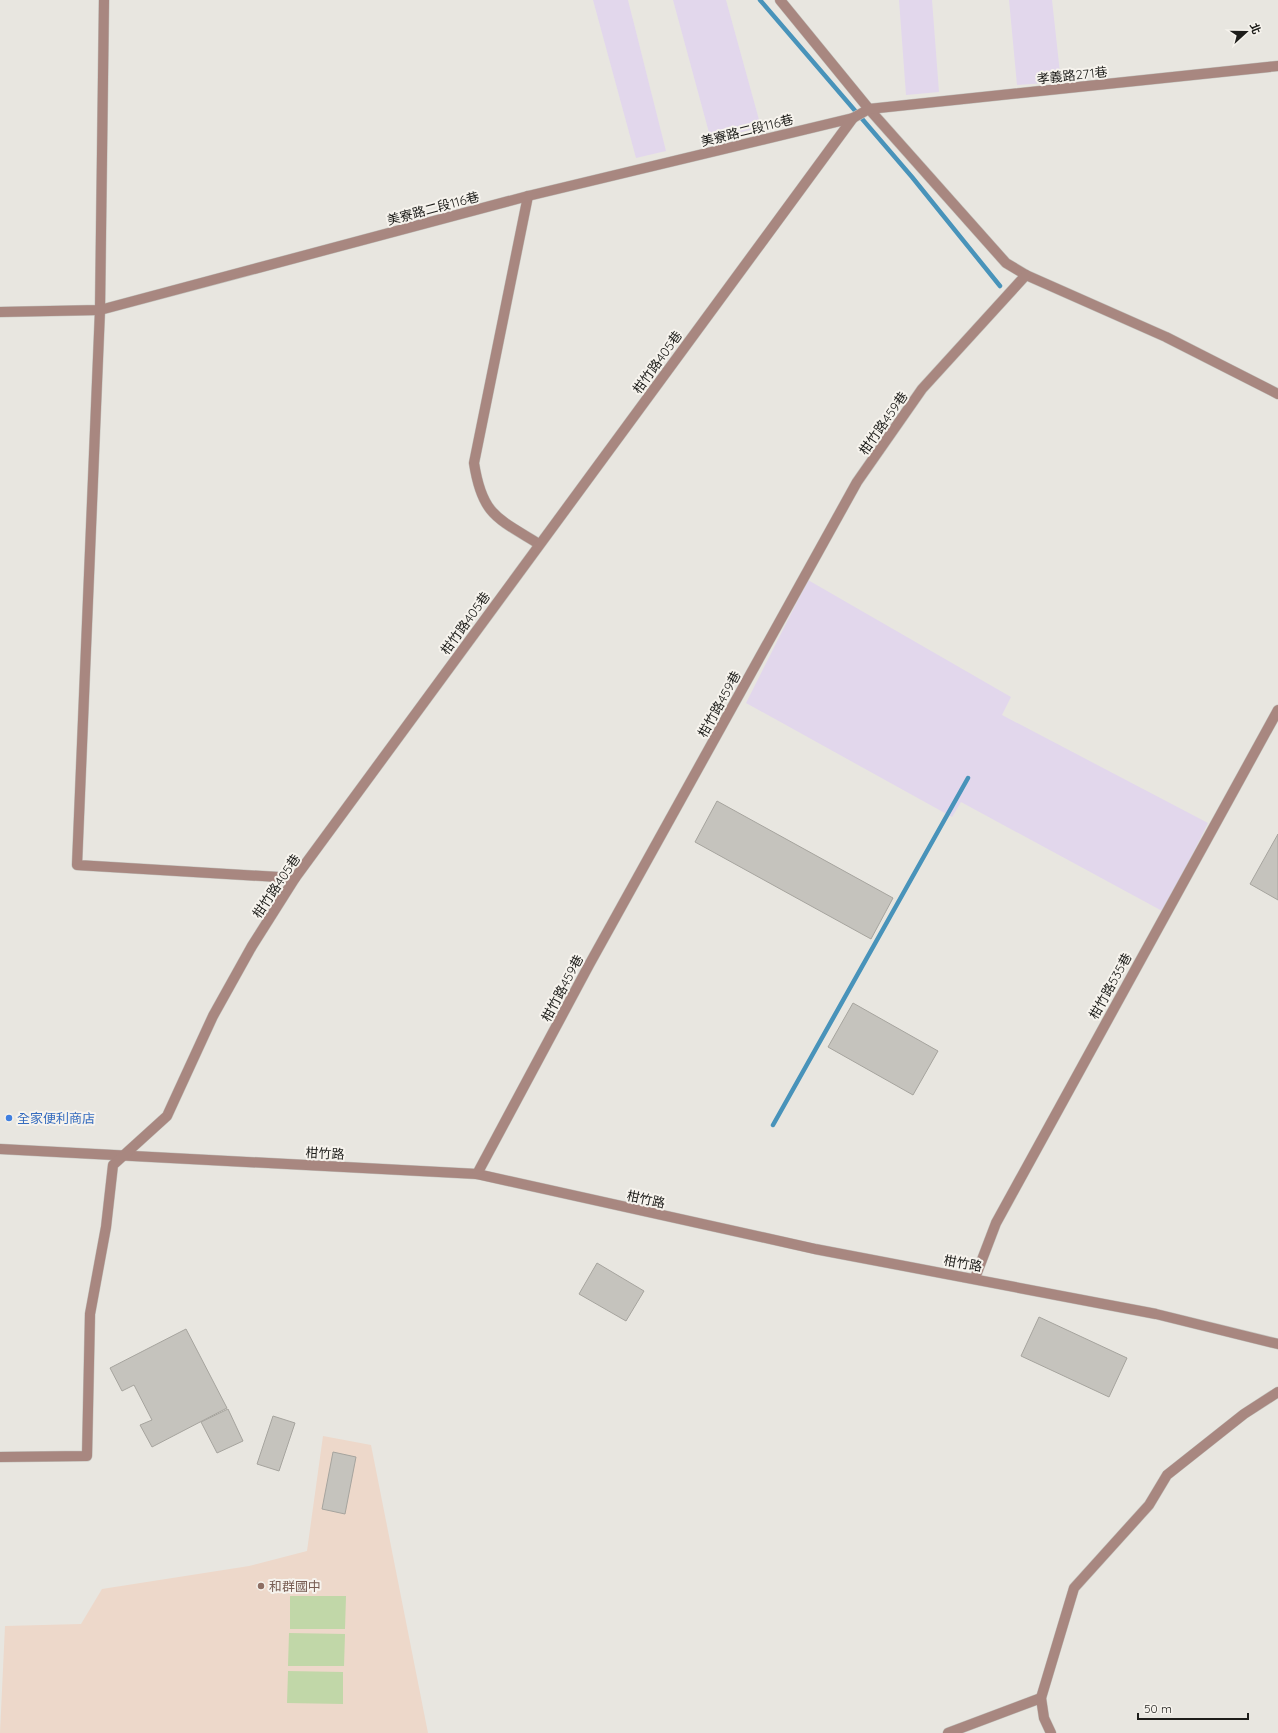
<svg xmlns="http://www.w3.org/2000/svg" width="1278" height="1733" viewBox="0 0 1278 1733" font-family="Quicksand,'Noto Sans TC',sans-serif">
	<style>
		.industrial { fill: #e2d7ec }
		.education { fill: #edd8ca }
		.green { fill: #c1d7a8 }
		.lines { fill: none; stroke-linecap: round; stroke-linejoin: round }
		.stream { stroke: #4893ba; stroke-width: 4.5 }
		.building { fill: #c5c3bd; stroke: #a6a49e }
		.minor-casing { stroke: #c3c2bc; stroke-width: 11 }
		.minor { stroke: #a88780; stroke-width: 10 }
		.shop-dot { fill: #3f7fe0; stroke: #f6f3ed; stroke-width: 1.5 }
		.education-dot { fill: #8d6e63; stroke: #f6f3ed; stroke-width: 1.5 }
		.labels { text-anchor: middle; stroke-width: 4; stroke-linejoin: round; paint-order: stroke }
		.street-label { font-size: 13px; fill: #1d1d1a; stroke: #f6f3ed }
		.shop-label { font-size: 13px; fill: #366cbe; stroke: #f6f3ed; text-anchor: start }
		.education-label { font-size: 13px; fill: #785e54; stroke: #f6f3ed; text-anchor: start }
	</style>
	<rect width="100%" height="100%" fill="#e8e6e0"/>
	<g class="industrial">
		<path d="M 593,0 L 628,0 L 666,151 L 636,158 Z"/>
		<path d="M 673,0 L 726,0 L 761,127 L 711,140 Z"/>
		<path d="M 899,0 L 932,0 L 939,92 L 906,95 Z"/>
		<path d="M 1009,0 L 1052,0 L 1061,82 L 1017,85 Z"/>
		<path d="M 808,580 L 1011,697 L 1002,715 L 1208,823 L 1164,912 L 961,802 L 952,817 L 746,703 Z"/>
	</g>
	<path class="education" d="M 323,1436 L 371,1445 L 428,1733 L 0,1733 L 5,1626 L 81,1624 L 102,1589 L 249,1566 L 307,1551 Z"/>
	<g class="green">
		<path d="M 290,1596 L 346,1596 L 345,1629 L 290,1629 Z"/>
		<path d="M 289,1633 L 345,1634 L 344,1666 L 288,1666 Z"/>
		<path d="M 288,1671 L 343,1672 L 343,1704 L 287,1703 Z"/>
	</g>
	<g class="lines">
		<g class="stream">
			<path d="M 760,0 L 912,177 L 1000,286"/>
			<path d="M 773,1125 L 968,778"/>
		</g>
	</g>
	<g class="building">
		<path d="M 717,801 L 893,898 L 871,939 L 695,842 Z"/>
		<path d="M 1278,834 L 1278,900 L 1250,884 Z"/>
		<path d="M 853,1003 L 938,1051 L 913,1095 L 828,1047 Z"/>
		<path d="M 597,1263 L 644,1291 L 626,1321 L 579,1294 Z"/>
		<path d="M 1039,1317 L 1127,1358 L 1109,1397 L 1021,1356 Z"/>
		<path d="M 186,1329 L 227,1408 L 152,1447 L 140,1425 L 152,1420 L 134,1385 L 122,1391 L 110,1368 Z"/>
		<path d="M 228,1409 L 243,1441 L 217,1453 L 201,1422 Z"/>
		<path d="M 273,1416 L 295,1423 L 279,1471 L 257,1464 Z"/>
		<path d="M 333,1452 L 356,1457 L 345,1514 L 322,1509 Z"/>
	</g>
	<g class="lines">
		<g class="minor-casing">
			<g id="minor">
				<path d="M 104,0 L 100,310 L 77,865 L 295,878"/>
				<path d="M 780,0 L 869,109 L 1006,263 L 1026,275 L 1166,337 L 1278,394"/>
				<path d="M 528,196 L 474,463 C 482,515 497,518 539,544"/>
				<path d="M 0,312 L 100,310 L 528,196 L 853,118 L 869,109 L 1278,66"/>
				<path d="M 0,1149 L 477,1174 L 815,1249 L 1156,1314 L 1278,1344"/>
				<path d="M 477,1174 L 589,965 L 857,482 L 922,389 L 1026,275"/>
				<path d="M 975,1278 L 996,1223 L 1278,710"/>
				<path d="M 0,1457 L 87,1456 L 90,1314 L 106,1227 L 113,1165 L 167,1116 L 213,1016 L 252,946 L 295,878 L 853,118"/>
				<path d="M 948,1733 L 1041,1698"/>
				<path d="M 1051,1733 L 1044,1718 L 1041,1698 L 1074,1588 L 1149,1505 L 1167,1475 L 1244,1414 L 1278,1392"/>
			</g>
		</g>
		<use href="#minor" class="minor"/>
	</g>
	<circle class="shop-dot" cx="9" cy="1118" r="4"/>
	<circle class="education-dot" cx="261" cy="1586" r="4"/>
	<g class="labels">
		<g class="street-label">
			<text transform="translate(1072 75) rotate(-6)" y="5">孝義路271巷</text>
			<text transform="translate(747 130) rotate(-14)" y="5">美寮路二段116巷</text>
			<text transform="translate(433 208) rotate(-15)" y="5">美寮路二段116巷</text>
			<text transform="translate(657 362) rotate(-54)" y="5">柑竹路405巷</text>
			<text transform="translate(883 423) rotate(-55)" y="5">柑竹路459巷</text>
			<text transform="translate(465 623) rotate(-54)" y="5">柑竹路405巷</text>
			<text transform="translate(719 704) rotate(-61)" y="5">柑竹路459巷</text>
			<text transform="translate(276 886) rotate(-56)" y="5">柑竹路405巷</text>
			<text transform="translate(1110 986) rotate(-61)" y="5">柑竹路535巷</text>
			<text transform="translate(562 988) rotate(-62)" y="5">柑竹路459巷</text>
			<text transform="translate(325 1153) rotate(3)" y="5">柑竹路</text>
			<text transform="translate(646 1199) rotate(12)" y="5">柑竹路</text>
			<text transform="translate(963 1263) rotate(10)" y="5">柑竹路</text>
		</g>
		<g class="shop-label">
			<text x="17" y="1123">全家便利商店</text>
		</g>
		<g class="education-label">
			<text x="269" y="1591">和群國中</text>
		</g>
	</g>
	<g transform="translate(1246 32) rotate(69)" stroke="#f6f3ed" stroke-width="3" paint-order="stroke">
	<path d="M0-3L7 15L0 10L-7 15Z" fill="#1d1d1a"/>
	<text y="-6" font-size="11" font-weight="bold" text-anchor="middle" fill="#1d1d1a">北</text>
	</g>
	<path d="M1138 1713v6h110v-6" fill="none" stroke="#1d1d1a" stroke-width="2"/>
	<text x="1144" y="1713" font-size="12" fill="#1d1d1a" stroke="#f6f3ed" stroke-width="3" paint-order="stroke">50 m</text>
</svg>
